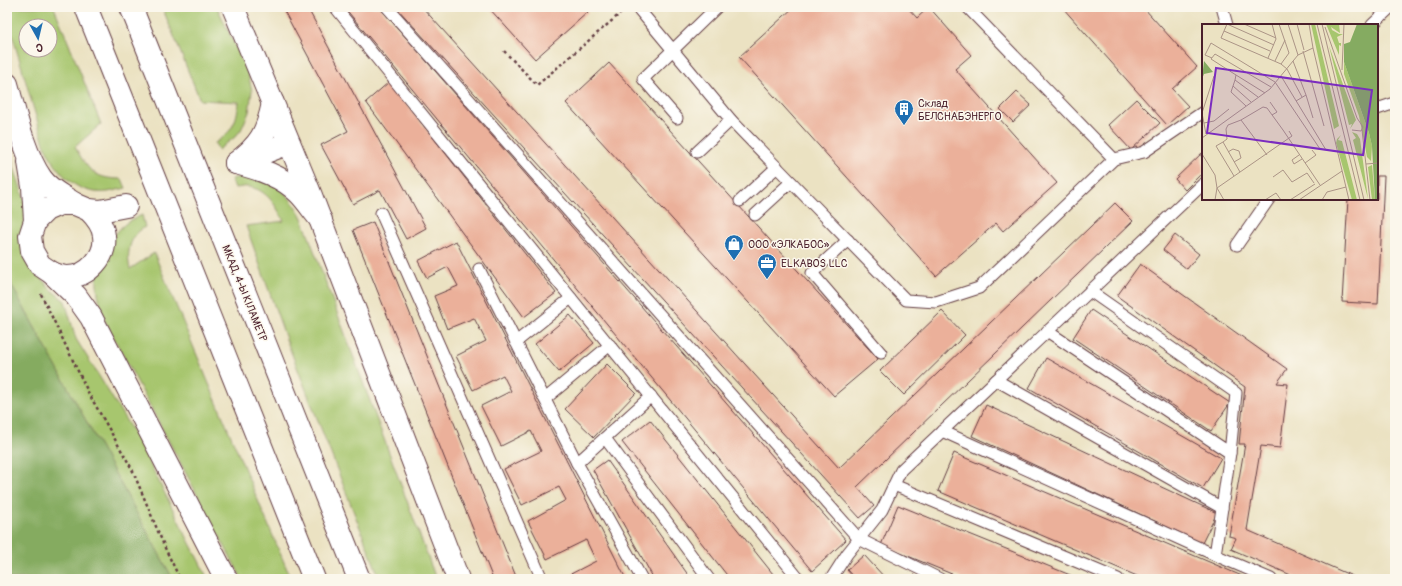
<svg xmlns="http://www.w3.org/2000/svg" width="1402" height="586" viewBox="0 0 1402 586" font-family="Pangolin,sans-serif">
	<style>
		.green { fill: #a7c66e; stroke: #78724c; fill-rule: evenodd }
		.forest { fill: #85ab61; stroke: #686546 }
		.building { fill: #ebb09a }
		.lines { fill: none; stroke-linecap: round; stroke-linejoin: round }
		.service-casing { stroke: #623c42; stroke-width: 13 }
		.secondary-casing { stroke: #623c42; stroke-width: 24 }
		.trunk-casing { stroke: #623c42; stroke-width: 24 }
		.path { stroke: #623c42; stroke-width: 2.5; stroke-dasharray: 3 3; stroke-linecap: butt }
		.service { stroke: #fff; stroke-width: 11 }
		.secondary { stroke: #fff; stroke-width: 22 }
		.trunk { stroke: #fff; stroke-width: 22 }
		.labels { text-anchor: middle; stroke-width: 3; stroke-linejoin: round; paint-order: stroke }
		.poi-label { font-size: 11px; fill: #4a1f2b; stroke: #fbf7ec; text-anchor: start }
		.street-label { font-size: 11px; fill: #4a1f2b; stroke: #fbf7ec }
		.inset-road { fill: none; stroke: #ab9486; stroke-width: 1 }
		.view { fill: #7b2cbf; fill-opacity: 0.15; stroke: #7b2cbf; stroke-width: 2 }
		.inset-edge { fill: none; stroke: #4a1f2b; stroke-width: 2 }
	</style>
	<rect width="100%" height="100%" fill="#fbf7ec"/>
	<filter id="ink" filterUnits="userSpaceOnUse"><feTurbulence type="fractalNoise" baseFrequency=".025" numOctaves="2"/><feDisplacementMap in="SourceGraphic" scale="8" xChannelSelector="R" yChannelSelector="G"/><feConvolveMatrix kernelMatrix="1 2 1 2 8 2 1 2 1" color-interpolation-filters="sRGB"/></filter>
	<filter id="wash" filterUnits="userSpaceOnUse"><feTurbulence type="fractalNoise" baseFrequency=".012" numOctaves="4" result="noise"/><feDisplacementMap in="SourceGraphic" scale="16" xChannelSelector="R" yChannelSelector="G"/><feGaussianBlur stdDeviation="0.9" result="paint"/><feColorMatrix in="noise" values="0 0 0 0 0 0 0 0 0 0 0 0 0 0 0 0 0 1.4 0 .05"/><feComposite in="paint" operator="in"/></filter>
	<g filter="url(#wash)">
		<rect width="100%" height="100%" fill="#ebe2c2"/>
		<g class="green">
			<path d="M 7,7 L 54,7 L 101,124 L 75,147 C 88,170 94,179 122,179 L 126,188 C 120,189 114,191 108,192 C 75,196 55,170 44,144 L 7,17 ZM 26,26 L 50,26 L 50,50 L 26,50 Z"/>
			<path d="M 162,7 L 217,7 L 248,73 L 252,91 L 249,112 L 241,130 L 235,137 L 218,150 L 215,143 C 233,131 236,123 239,102 L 200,100 Z"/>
			<path d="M 7,146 L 26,204 L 33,267 L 50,289 L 65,301 L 76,339 L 99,376 L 138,440 L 208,579 L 173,579 L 7,277 Z"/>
			<path d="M 244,176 C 253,179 265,181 274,185 C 287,192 296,206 302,218 L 436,579 L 380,579 L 286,339 L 246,226 L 284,221 C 276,206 267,189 248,187 C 244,186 239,188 235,188 L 231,179 Z"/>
			<path d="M 142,215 L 145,227 C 130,235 126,253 130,269 L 154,253 L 291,579 L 242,579 L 105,321 C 101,309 96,291 97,278 C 99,260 111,235 125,224 C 130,220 136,218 142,215 Z"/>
		</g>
		<path class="forest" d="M 7,277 L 173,579 L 7,579 Z"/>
		<g id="blocks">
			<g class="building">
				<path d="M 282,7 L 307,7 L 426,228 L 406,239 L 380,190 L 353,204 L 321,145 L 348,131 Z"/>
				<path d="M 344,7 L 379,7 L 846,540 L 812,571 Z"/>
				<path d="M 396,7 L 422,7 L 839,468 L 1115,203 L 1133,221 L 857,487 L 874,506 L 860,518 Z"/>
				<path d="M 488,7 L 583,7 L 588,12 L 535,59 Z"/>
				<path d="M 794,7 L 907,7 L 917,18 L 929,7 L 971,55 L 955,69 L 1057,183 L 1003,231 L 996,223 L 936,276 L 739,57 Z"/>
				<path d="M 1062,7 L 1143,7 L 1197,67 L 1172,89 L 1188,106 L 1167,125 Z"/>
				<path d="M 609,63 L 878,359 L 834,396 L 566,103 Z"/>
				<path d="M 389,82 L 556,293 L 524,317 L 366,102 Z"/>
				<path d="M 1017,92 L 1031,105 L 1013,122 L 1000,109 Z"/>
				<path d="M 1136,99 L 1160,123 L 1131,150 L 1108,125 Z"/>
				<path d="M 1202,153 L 1203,172 L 1185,190 L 1175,179 Z"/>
				<path d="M 1377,176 L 1384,176 L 1378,304 L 1342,302 L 1348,199 L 1377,199 Z"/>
				<path d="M 373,222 L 517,579 L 493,579 L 353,230 Z"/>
				<path d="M 1175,235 L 1199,254 L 1187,269 L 1163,250 Z"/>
				<path d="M 456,241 L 626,579 L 561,579 L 596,561 L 586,540 L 547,559 L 528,521 L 566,500 L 559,487 L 522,505 L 504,469 L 541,451 L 531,431 L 501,446 L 481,406 L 511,391 L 503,375 L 473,390 L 456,356 L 486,341 L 474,318 L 447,329 L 434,296 L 458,286 L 448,267 L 427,278 L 418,261 Z"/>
				<path d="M 1140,264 L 1287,369 L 1277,383 L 1288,384 L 1280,448 L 1261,446 L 1247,530 L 1359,579 L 1300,579 L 1231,549 L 1236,538 L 1229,536 L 1245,444 L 1239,444 L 1245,387 L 1117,296 Z"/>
				<path d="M 1091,310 L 1230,403 L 1211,431 L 1073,338 Z"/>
				<path d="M 942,311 L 965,335 L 904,395 L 880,371 Z"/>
				<path d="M 570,315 L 594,343 L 559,372 L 535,344 Z"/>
				<path d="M 1046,358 L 1221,458 L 1203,488 L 1029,388 Z"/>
				<path d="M 607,364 L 636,393 L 594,437 L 565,409 Z"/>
				<path d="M 986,405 L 1217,513 L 1202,543 L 972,436 Z"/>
				<path d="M 650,420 L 777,579 L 730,579 L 622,442 Z"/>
				<path d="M 954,453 L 1249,579 L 1144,579 L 938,491 Z"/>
				<path d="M 607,460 L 691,579 L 654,579 L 593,470 Z"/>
				<path d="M 898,505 L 1080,579 L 964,579 L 881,545 Z"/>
				<path d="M 864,555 L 886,579 L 855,579 L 847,570 Z"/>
			</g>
		</g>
	</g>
	<g filter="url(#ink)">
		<use href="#blocks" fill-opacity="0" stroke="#623c42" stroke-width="1"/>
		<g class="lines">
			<g class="service-casing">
				<g id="service">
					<path d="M 335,7 L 799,579"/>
					<path d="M 387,7 L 859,539 L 940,579"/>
					<path d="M 637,7 L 731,120 L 906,300 L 936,302 L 979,288 L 1114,159 L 967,7"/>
					<path d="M 1222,7 L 1227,25"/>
					<path d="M 1372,25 L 1391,7"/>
					<path d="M 1377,109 L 1395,103"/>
					<path d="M 677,118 L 643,79 L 717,7"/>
					<path d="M 697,152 L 731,120"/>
					<path d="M 1114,159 L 1144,152 L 1203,112"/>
					<path d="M 740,201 L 777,167"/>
					<path d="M 381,213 L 542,579"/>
					<path d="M 755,215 L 791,182"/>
					<path d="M 848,240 L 812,273 L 881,353"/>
					<path d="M 1237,245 L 1269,199"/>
					<path d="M 479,269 L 577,463"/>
					<path d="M 1047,331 L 1230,453 L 1236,393 L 1090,291"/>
					<path d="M 516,342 L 571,298"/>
					<path d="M 996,380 L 1222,508 L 1230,453"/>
					<path d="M 545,399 L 610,345"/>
					<path d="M 942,431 L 1215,555 L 1222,508"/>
					<path d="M 605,438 L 709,579"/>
					<path d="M 894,485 L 1118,579"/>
					<path d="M 1215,555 L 1271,579"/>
					<path d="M 642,579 L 577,463 L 651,396"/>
					<path d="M 831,579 L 847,554 L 882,510 L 901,470 L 1203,184"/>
				</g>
			</g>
			<g class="secondary-casing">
				<path id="secondary" d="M 233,7 L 310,193 L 458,579"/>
			</g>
			<g class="trunk-casing">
				<g id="trunk">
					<path d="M 86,7 L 314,579"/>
					<path d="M 131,7 L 359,579"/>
					<path d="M 7,84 C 15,112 24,154 41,178 C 49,190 63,196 75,204"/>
					<path d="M 245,160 L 289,143"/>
					<path d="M 29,162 L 33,187 L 35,221"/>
					<path d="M 236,163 C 259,169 282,176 299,193 C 307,201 313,211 321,220"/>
					<path d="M 236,163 C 260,145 267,133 273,103"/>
					<path d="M 126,206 L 100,211 L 89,210 L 75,204 L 60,204 L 46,210 L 35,221 L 30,236 L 32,251 L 40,265 L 52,273 L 76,296 L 91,317 L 226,579"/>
					<path d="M 52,273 C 57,275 62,277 67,277 C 88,277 107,256 104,236 C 103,225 96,217 89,210"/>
				</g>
			</g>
			<g class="path">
				<path d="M 504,51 L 537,85 L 622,12"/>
				<path d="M 41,294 L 89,394 L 132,469 L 165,548 L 180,579"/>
			</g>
			<use href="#service" class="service"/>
			<use href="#secondary" class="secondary"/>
			<use href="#trunk" class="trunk"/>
		</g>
	</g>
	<defs>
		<g id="building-pin" transform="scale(1)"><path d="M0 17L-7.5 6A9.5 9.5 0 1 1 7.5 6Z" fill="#1f6fb2" stroke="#fbf7ec"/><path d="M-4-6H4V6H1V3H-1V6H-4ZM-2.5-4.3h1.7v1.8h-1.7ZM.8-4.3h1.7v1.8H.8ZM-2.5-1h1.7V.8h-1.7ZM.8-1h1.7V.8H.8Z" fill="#fff"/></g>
		<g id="shop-pin" transform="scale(1)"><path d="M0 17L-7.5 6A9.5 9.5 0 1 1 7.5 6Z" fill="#1f6fb2" stroke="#fbf7ec"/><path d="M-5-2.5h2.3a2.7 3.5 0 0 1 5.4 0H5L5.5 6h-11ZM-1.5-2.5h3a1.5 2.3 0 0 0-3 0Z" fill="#fff"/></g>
		<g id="office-pin" transform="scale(1)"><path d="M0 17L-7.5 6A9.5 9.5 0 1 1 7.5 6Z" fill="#1f6fb2" stroke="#fbf7ec"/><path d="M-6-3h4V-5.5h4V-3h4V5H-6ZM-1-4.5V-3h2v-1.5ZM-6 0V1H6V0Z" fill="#fff"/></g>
	</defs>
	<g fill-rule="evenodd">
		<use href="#building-pin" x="904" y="109"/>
		<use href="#shop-pin" x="734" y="244"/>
		<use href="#office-pin" x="767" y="263"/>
	</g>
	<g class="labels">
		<g class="poi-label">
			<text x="918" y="107">Склад<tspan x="918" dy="13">БЕЛСНАБЭНЕРГО</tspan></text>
			<text x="748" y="248">ООО «ЭЛКАБОС»</text>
			<text x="781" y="267">ELKABOS LLC</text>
		</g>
		<g class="street-label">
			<text transform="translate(245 293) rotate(68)" y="4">МКАД, 4-Ы КІЛАМЕТР</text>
		</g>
	</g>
	<g transform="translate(1202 24)">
		<rect width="176" height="176" fill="#ebe2c2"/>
		<path d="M 109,0 L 113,0 L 134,89 L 137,102 L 132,105 ZM 124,0 L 137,0 L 138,9 L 129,3 L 130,6 L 137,10 L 141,10 L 135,13 L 137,19 L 139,19 L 139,22 L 137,21 L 137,31 ZM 127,22 L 154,96 L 148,105 L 150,100 L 147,101 ZM 142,38 L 167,109 L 170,122 L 169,137 L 165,133 L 157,92 L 142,50 ZM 150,108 L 155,110 L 158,115 L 166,175 L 151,116 L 154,114 ZM 139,111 L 136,116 L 140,117 L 155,176 L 150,176 L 134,119 L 135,115 ZM 170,141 L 173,176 L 170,176 L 166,143 Z" fill="#a7c66e"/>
		<path d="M 155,0 L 176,0 L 176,176 L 173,176 L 170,122 L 167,109 L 142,38 L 142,20 L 148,18 ZM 2,37 L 11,48 L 2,50 L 0,55 Z" fill="#85ab61"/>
		<path class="inset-road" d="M 25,0 L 19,14 L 79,40 L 85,45 L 100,73M 25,0 L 72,21M 42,0 L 74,14M 77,0 L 87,29 L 79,40M 86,0 L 96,31M 95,0 L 102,26M 107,0 L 111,24M 115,0 L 158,176M 120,0 L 162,176M 123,3 L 155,94 L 161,103 L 159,107 L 150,106M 22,7 L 68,27M 111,24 L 147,176M 101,27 L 122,102M 10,34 L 3,31 L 9,19 L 73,58 L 118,125M 66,34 L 74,15 L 70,0M 73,37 L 83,16M 91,37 L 104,71 L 94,77M 140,46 L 142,0M 34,51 L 9,35 L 13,30 L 69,63M 79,52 L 124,126M 33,56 L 34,51 L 63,69M 31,62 L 33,56 L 56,73M 104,71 L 111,94M 68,78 L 75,88 L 70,91M 44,82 L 29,68 L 31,62 L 49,78M 2,99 L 12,97 L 27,85M 160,106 L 168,176M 4,110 L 0,89 L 12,52M 0,114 L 68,65 L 96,31 L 111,24M 21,118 L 14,122 L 32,152M 26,128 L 31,125 L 37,127 L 39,134 L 32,138M 0,130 L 13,151 L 15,164 L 22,176M 65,131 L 39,96 L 61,83 L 65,84 L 81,106 L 118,161M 97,131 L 90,136 L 92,140 L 100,135M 103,139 L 114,131 L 110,126M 164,140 L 176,139M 38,148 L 21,118 L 25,115 L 24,105 L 26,101 L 39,96M 71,153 L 81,146 L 90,158 L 105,149 L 112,159M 13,176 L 15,164 L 90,112 L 87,107M 63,176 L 74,169 L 79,176M 88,176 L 113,160M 97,176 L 140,147M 120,176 L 125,168 L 144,163"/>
		<path class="view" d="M 14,44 L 170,66 L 161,131 L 5,109 Z"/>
		<rect width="176" height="176" class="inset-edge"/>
	</g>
	<rect width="1402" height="586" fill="none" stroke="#fbf7ec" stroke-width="24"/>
	<g transform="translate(38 38) rotate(172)"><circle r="19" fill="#fbf7ec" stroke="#b4a19f"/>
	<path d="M0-3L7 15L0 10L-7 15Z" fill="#1f6fb2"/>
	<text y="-6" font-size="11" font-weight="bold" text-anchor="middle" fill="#4a1f2b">С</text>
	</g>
</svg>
